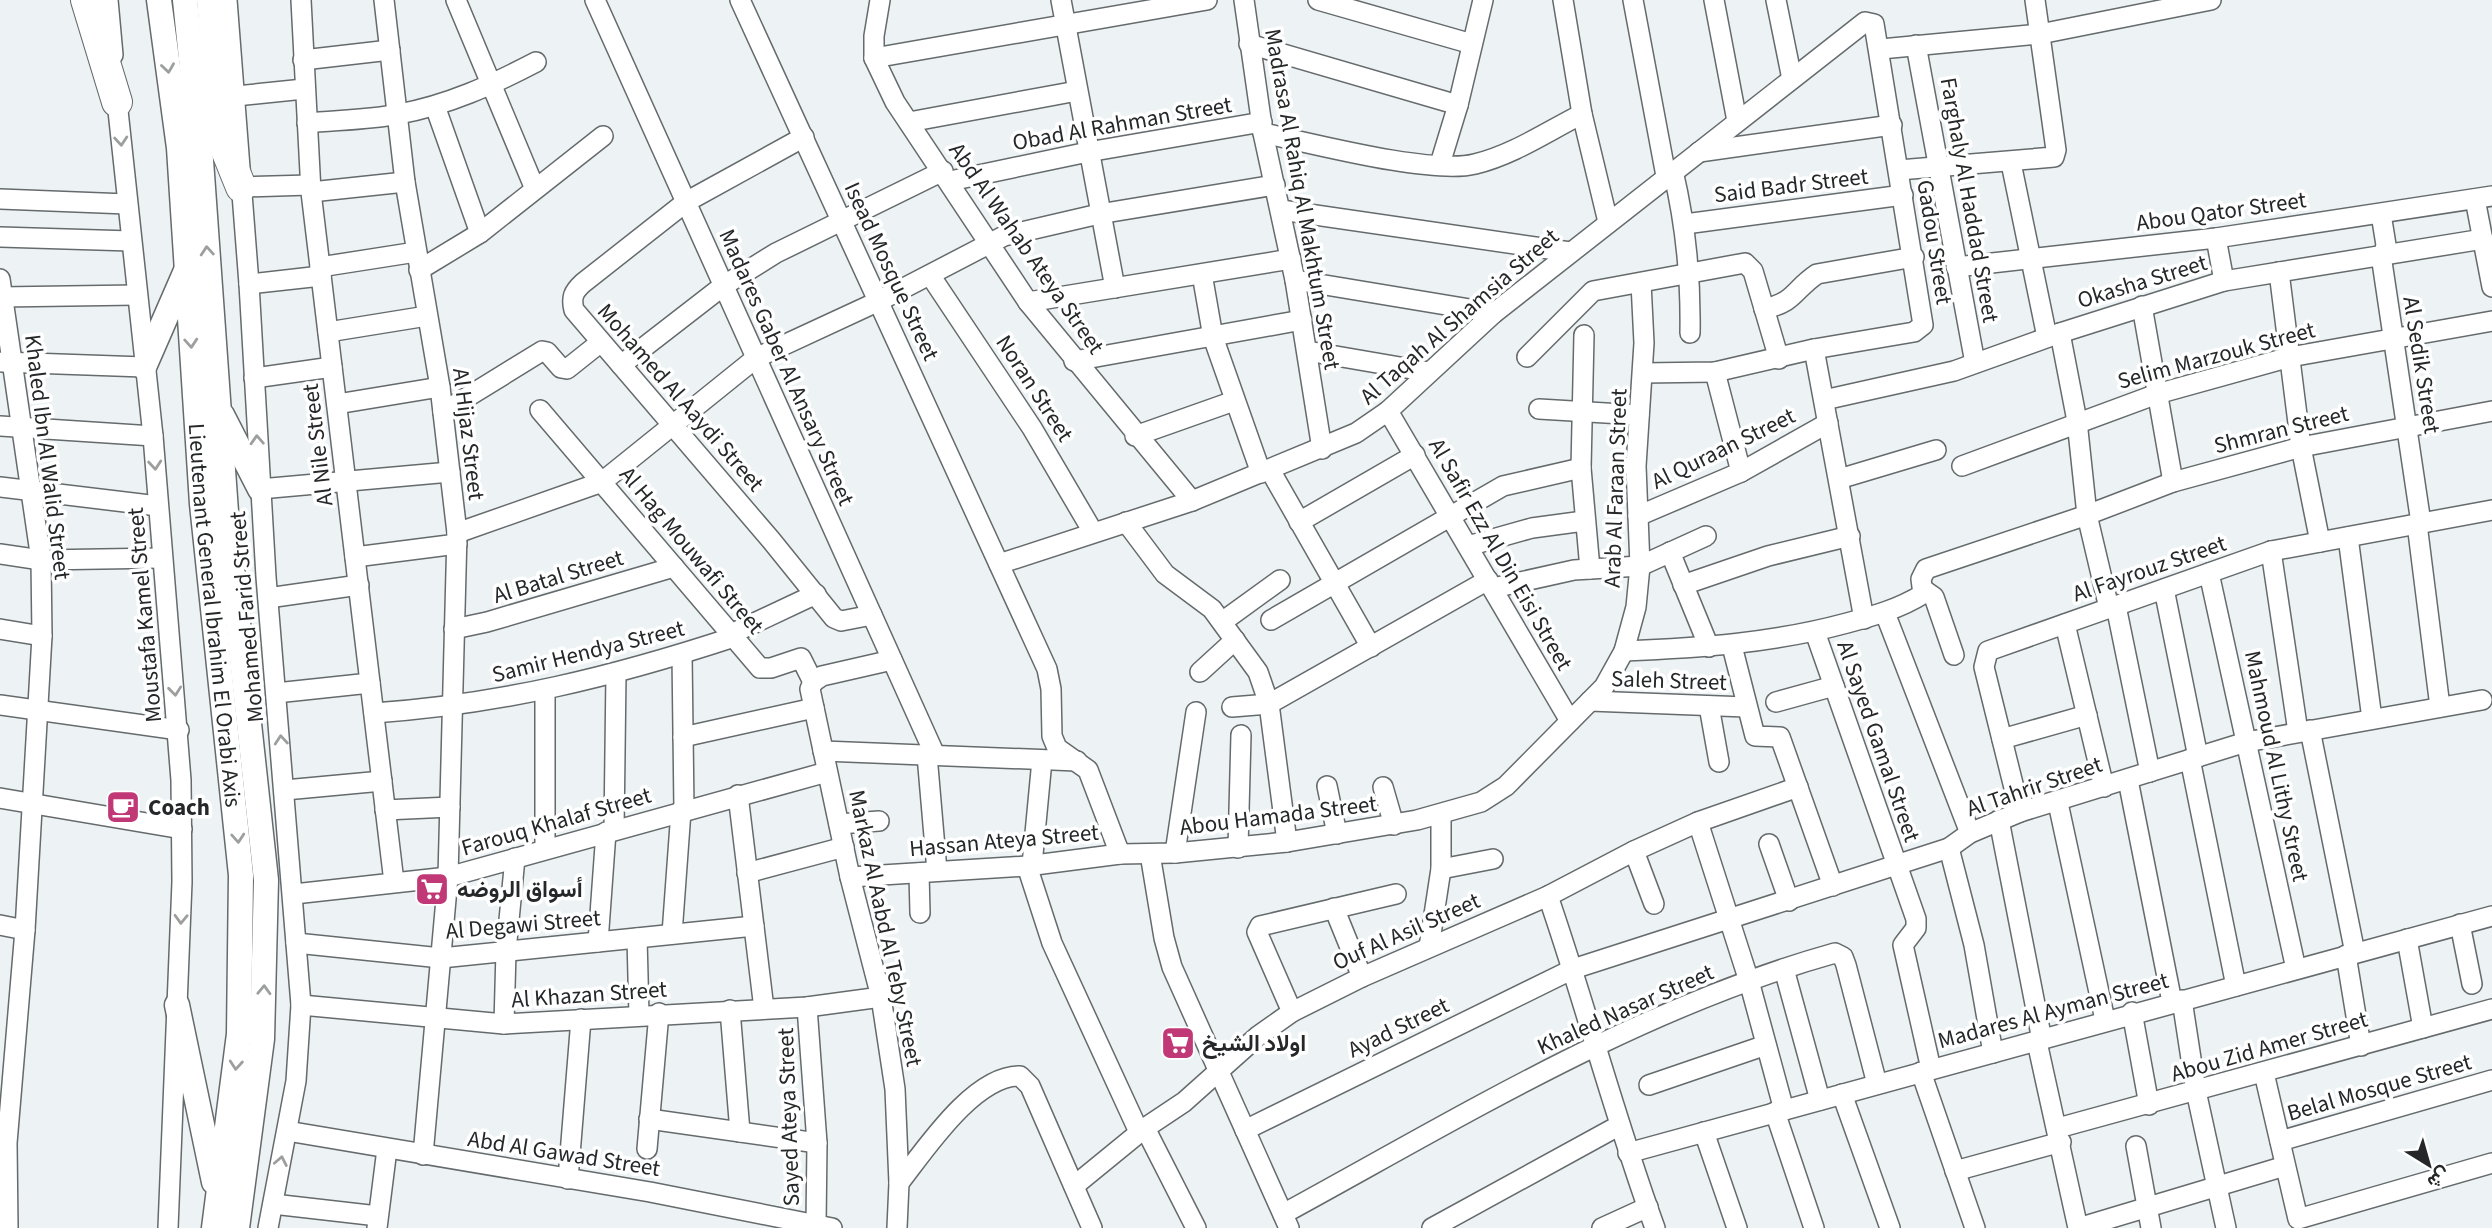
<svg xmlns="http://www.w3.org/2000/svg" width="2492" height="1228" viewBox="0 0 2492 1228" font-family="'Source Sans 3',Vazirmatn,sans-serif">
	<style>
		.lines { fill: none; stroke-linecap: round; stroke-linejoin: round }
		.minor-casing { stroke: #656a6c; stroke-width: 22 }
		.major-casing { stroke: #656a6c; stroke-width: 27 }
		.highway-casing { stroke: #656a6c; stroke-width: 32 }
		.minor { stroke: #fff; stroke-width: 19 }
		.major { stroke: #fff; stroke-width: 24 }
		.highway { stroke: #fff; stroke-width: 30 }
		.oneway { stroke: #9d9e9e }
		.labels { text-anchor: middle; stroke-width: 7; stroke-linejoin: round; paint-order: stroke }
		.street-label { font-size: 23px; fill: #252728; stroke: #fff }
		.poi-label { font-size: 23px; font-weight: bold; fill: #252728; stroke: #fff; text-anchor: start }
	</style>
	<rect width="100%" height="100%" fill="#edf3f5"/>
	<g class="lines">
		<g class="minor-casing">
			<g id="minor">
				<path d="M 108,0 L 113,55"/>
				<path d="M 227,0 L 249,284 L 266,577 L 301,1005 L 296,1081 L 268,1228"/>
				<path d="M 301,0 L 311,192 L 394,882"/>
				<path d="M 384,0 L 405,182 L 440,387 L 457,533 L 448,877 L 423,1155"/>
				<path d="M 456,0 L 535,189"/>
				<path d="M 595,0 L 935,755"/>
				<path d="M 740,0 L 1047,669 L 1051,689 L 1052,736 L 1057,748 L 1088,770 L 1120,854"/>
				<path d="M 880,0 L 874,36 L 874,58 L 895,102 L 1028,302 L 1192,501"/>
				<path d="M 1061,0 L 1115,288"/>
				<path d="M 1244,0 L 1263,133 L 1295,280 L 1322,449"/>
				<path d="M 1318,0 L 1472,44"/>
				<path d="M 1563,0 L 1582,114 L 1608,222"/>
				<path d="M 1633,0 L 1666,176"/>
				<path d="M 1714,0 L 1737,121"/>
				<path d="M 1776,0 L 1792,79"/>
				<path d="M 1249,44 L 1458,105"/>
				<path d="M 1916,45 L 1975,363"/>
				<path d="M 1881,49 L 2040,34 L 2211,0"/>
				<path d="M 874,58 L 1207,0"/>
				<path d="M 303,60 L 390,50"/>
				<path d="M 116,92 L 153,436 L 181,780 L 182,882 L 168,1228"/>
				<path d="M 236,96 L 304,89"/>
				<path d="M 435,106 L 480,233"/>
				<path d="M 909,122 L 1077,91"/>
				<path d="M 307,123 C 337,120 369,120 399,114 C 448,105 492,85 536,62"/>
				<path d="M 1263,133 C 1311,143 1432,175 1475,164 C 1513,155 1548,131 1582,114"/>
				<path d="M 804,137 L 686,202 L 583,283 C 573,292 571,298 574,310 L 771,540 L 834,618 L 841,621 L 872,615"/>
				<path d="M 1699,152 L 1892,125"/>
				<path d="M 2011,163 L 2047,337"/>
				<path d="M 1440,164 L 1458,105 L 1483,0"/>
				<path d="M 1899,170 L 2054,157 L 2056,150 L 2035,0"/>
				<path d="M 1673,171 C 1686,226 1691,276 1690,333"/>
				<path d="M 950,181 L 1088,152 L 1262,122"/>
				<path d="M 241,187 L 310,185"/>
				<path d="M 311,192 L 405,182"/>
				<path d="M 0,199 L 127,204"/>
				<path d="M 2475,199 L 2492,287"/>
				<path d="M 1281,210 L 1570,252"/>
				<path d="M 2381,214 L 2386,245 L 2382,262 L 2421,523"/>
				<path d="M 1685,224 L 1903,195"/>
				<path d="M 0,237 L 131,241"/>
				<path d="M 2216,238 L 2224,281"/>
				<path d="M 320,267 L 416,252"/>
				<path d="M 1956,267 L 2216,238 L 2492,196"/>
				<path d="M 419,270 L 480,233 L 603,136"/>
				<path d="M 2279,272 L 2301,447 L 2320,542"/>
				<path d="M 1202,274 L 1213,337 L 1261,473"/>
				<path d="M 930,275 L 1032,428 L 1093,532"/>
				<path d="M 0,279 L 41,560 L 42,636 L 25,930 L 7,1143 L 8,1228"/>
				<path d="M 1295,280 L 1494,313"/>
				<path d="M 249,284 L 321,276"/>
				<path d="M 0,297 L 137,295"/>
				<path d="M 1028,302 L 1291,259"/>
				<path d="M 2142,306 L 2173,482"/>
				<path d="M 1764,309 C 1796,302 1793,290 1817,274 L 1914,257"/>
				<path d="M 328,332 L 427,316"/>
				<path d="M 2060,333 L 2077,421 L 2087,515 L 2109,608"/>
				<path d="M 1584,335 L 1581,468 L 1590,569"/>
				<path d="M 1814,349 L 1864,619"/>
				<path d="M 1307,351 L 1429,372"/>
				<path d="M 1527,357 L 1593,291 L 1745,263 L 1753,271 L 1779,359"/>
				<path d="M 1074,361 L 1302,320"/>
				<path d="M 2,362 L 144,367"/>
				<path d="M 621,365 L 723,286 L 776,253 L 943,171"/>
				<path d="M 1715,372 L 1741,472"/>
				<path d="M 254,378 L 332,367"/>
				<path d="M 1824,400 L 1954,371 L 2060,333 L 2224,281 L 2483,239"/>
				<path d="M 337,404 L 440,387"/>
				<path d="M 1539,409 L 1639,415"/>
				<path d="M 540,410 L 760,668 L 771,668 L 801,658 L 813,682"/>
				<path d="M 1388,411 L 1570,721"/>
				<path d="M 443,412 L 542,351 L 547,352 L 561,368 L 567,369 L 601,342"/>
				<path d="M 0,426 L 153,436"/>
				<path d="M 1135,436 L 1234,401"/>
				<path d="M 1962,466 L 2157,394 L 2290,357 L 2492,321"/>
				<path d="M 1270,470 L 1371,647"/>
				<path d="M 1839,479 L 1936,450"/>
				<path d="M 0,487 L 158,506"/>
				<path d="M 260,489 L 450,472"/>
				<path d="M 1638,516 L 1741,472 L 1828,423"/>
				<path d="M 1126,522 L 1165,574 L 1212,609 L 1258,672 L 1269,704 L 1287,842"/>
				<path d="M 1299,522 L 1415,455"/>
				<path d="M 2417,524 L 2440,707"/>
				<path d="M 457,533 L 602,482 L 756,358 L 879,301 L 1004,236 L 1099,214 L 1275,185"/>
				<path d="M 2348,537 L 2372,719"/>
				<path d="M 1468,546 L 1532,528 L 1584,521"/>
				<path d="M 2271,551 L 2298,732"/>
				<path d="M 1670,552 L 1709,647"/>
				<path d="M 0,554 L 41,560 L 162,558"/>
				<path d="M 355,557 L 457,544"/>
				<path d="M 999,564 L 1192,501 L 1356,433 L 1388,411 L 1494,313 L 1865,22 L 1874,24 L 1923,325 L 1914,332 L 1814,349 L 1715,372 L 1643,373"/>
				<path d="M 2209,573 L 2296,969"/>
				<path d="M 1683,585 L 1768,556 L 1850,536"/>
				<path d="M 1493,588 L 1574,570 L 1640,566 L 1706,536"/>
				<path d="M 2164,589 L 2198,757"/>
				<path d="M 1924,590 L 1934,597 L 1954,655"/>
				<path d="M 268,598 L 359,585"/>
				<path d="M 2116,606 L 2150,772"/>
				<path d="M 1885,613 L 1970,833"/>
				<path d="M 1271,620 L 1503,486 L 1581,468"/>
				<path d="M 1222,622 L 1280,580"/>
				<path d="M 2065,624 L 2104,787"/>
				<path d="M 0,629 L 42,636"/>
				<path d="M 454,629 L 487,622 L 674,567"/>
				<path d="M 1815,632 L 1916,919 L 1916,928 L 1903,945 L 1931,1069"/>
				<path d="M 731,634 L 816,594"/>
				<path d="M 1732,646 L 1755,736 L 1780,737 L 1833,886"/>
				<path d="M 1624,651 C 1700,648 1773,643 1847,623 C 1873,616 1899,609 1923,594 L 1921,579 L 1926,569 L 2087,515 L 2173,482 L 2301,447 L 2492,411"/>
				<path d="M 682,654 L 684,810"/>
				<path d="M 1200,672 L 1235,640"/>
				<path d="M 813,682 L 810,689 L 850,877 L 881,997 L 895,1089 L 899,1183 L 897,1228"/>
				<path d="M 813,682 L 822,676 L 892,660"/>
				<path d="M 545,690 L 545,849"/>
				<path d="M 276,693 L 370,683"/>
				<path d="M 1590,701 L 1746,707"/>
				<path d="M 1776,702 L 1834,686"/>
				<path d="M 0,705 L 179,730"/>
				<path d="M 1709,706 L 1719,762"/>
				<path d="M 1232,707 L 1269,704 L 1488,580"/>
				<path d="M 374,713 C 502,704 612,677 734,637"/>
				<path d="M 2310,730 L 2355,953"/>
				<path d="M 683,737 L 814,708"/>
				<path d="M 2002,739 L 2087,715"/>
				<path d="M 823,751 L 1077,761"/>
				<path d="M 927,755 L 937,871"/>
				<path d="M 2190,759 L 2236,986"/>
				<path d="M 2128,780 L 2172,1002"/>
				<path d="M 1327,786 L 1337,834"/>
				<path d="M 1383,787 L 1394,825"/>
				<path d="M 285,790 L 382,781"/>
				<path d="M 738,795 L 764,1009"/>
				<path d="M 0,798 L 182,829"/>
				<path d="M 2058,803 L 2105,1020"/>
				<path d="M 385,810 L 450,807"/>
				<path d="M 2020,812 L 1984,667 L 1988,651 L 2271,551 L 2492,510"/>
				<path d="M 1999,820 L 2042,1040"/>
				<path d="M 1698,822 L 1749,981 L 1784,1110"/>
				<path d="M 839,824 L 879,821"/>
				<path d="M 614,830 L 616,673"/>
				<path d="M 1769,844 L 1789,901"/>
				<path d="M 1238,848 L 1241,735"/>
				<path d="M 1949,848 L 1974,945 L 1993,1053"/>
				<path d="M 1634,851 L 1654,904"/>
				<path d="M 1175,853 L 1196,712"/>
				<path d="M 1150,854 L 1164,938 L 1172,967 L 1289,1228"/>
				<path d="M 1032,865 L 1042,760"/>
				<path d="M 1027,866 L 1052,943 L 1139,1132"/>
				<path d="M 1441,869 L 1493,859"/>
				<path d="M 747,873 L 844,847"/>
				<path d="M 919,873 L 920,913"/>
				<path d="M 850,877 L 1027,866 L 1120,854 L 1175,853 L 1287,842 L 1417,820 L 1481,802 L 1506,786 L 1604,687 L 1624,651 L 1636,607 L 1640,566 L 1636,466 L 1644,343 L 1641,283"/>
				<path d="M 294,894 L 448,877 L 827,772"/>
				<path d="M 1548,896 C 1586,1006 1615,1119 1655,1228"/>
				<path d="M 1334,908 L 1362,977"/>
				<path d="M 2460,924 L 2472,984"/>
				<path d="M 0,925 L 25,930"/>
				<path d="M 672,934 L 681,811"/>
				<path d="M 637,938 L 639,1015"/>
				<path d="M 2407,939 L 2423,1028"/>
				<path d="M 598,942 L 606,832"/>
				<path d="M 296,943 L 441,958 L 754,926"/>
				<path d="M 1429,947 L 1441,869 L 1441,814"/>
				<path d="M 2346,955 L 2361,1046"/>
				<path d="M 1784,969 L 1820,1100"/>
				<path d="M 2182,1000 L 2196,1091 L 2226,1228"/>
				<path d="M 301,1005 L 504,1024 L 807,1007 L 881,997"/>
				<path d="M 807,1007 L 817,1143 L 816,1225"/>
				<path d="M 730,1010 L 740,1132"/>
				<path d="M 1292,1012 L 1257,932 L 1260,926 L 1396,894"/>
				<path d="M 2132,1012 L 2149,1105"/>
				<path d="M 504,1024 L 506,951 L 515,858"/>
				<path d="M 2037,1042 L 2078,1228 L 2285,1166"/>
				<path d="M 1921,1072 L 1975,1228"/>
				<path d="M 2264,1073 L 2298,1219 L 2492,1163"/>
				<path d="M 1649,1085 L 1766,1045"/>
				<path d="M 1842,1094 L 1890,1228"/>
				<path d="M 1775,1112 L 1814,1228"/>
				<path d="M 649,1119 L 817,1143"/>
				<path d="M 1145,1128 L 1196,1228"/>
				<path d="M 2058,1128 L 2492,1009"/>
				<path d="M 1245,1130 L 1573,969 L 1949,848 L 1970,833 L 2020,812 L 2246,742 L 2482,700"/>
				<path d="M 287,1131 L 650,1192 L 832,1228"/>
				<path d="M 1704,1132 L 1737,1228"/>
				<path d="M 2280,1141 L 2492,1080"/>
				<path d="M 2136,1146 L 2151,1228"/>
				<path d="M 647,1149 L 659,1013"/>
				<path d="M 1628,1153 L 2492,916"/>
				<path d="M 1955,1171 L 2061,1142"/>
				<path d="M 568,1179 L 581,1019"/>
				<path d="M 899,1183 C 925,1150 974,1075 1020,1076 L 1030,1086 L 1092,1228"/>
				<path d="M 1074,1186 L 1145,1128 L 1184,1102 L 1258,1036 L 1292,1012 L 1362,977 L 1548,896 L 1634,851 L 1698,822 L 1798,787"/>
				<path d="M 273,1204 L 378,1216"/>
				<path d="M 1283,1214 C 1461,1117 1638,1008 1835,953 L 1843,957 L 1846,965 L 1877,1084"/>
				<path d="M 377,1228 L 387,1149"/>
				<path d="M 1432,1228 L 1620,1125"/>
				<path d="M 1602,1228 L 1648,1207"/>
			</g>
		</g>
		<g class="major-casing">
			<g id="major">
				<path id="s1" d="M 159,0 L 179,148 L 202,504 L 241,875 L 239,1034 L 214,1228"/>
				<path d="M 185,0 L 200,146 L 226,512 L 266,880 L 262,1039 L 237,1228"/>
				<path d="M 144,367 L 185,273"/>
				<path d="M 222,415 L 260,489"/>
				<path d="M 177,1005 L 214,1182"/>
			</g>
		</g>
		<g class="highway-casing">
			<g id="highway">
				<path d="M 86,0 L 117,102"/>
				<path d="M 212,0 L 224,145 L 241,187"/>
			</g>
		</g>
		<use href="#minor" class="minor"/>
		<use href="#major" class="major"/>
		<use href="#highway" class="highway"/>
	</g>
	<defs><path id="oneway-chevron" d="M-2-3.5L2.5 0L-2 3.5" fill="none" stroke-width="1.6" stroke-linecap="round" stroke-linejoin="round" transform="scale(1.75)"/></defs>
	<g class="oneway">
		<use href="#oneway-chevron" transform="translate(168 68) rotate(82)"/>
		<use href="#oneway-chevron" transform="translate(121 141) rotate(85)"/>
		<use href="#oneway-chevron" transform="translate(207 251) rotate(-94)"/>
		<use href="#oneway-chevron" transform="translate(191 343) rotate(86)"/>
		<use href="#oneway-chevron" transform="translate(257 440) rotate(-93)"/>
		<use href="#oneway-chevron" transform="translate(155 465) rotate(85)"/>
		<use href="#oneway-chevron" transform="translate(175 691) rotate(84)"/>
		<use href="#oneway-chevron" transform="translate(281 740) rotate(-95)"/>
		<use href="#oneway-chevron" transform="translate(238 838) rotate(86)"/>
		<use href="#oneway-chevron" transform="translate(181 919) rotate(92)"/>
		<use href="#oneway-chevron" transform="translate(264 990) rotate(-88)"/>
		<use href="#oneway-chevron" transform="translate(236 1065) rotate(95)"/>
		<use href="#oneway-chevron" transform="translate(281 1161) rotate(-79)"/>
	</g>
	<defs>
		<g id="cafe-square" transform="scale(1.75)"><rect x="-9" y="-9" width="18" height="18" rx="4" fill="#c03875" stroke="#fff"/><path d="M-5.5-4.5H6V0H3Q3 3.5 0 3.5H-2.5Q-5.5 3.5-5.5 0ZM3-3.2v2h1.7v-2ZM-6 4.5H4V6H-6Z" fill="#fff"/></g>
		<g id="supermarket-square" transform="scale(1.75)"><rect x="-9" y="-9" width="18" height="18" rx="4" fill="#c03875" stroke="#fff"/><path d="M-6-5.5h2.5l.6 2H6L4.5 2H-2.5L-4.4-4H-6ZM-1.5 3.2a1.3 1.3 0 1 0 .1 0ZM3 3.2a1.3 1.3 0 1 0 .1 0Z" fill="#fff"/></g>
	</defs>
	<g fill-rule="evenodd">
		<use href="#cafe-square" x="123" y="807"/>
		<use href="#supermarket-square" x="432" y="889"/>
		<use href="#supermarket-square" x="1178" y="1043"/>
	</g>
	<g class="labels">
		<g class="street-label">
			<text transform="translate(1122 123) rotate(-10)" y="8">Obad Al Rahman Street</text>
			<text transform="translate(1791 185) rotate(-7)" y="8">Said Badr Street</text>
			<text transform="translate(1303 199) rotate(80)" y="8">Madrasa Al Rahiq Al Makhtum Street</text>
			<text transform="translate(1970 200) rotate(80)" y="8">Farghaly Al Haddad Street</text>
			<text transform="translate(2221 211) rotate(-8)" y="8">Abou Qator Street</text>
			<text transform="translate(1935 242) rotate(81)" y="8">Gadou Street</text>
			<text transform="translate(1027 248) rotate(55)" y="8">Abd Al Wahab Ateya Street</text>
			<text transform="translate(892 271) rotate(65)" y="8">Isead Mosque Street</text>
			<text transform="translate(2142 281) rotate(-17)" y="8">Okasha Street</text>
			<text transform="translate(1459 316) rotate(-41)" y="8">Al Taqah Al Shamsia Street</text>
			<text transform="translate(2216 355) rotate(-15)" y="8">Selim Marzouk Street</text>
			<text transform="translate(2422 365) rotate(81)" y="8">Al Sedik Street</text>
			<text transform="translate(787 367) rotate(66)" y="8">Madares Gaber Al Ansary Street</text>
			<text transform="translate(1035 388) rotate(57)" y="8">Noran Street</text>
			<text transform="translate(681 397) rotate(49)" y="8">Mohamed Al Aaydi Street</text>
			<text transform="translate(2281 429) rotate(-14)" y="8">Shmran Street</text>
			<text transform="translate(469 434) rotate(83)" y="8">Al Hijaz Street</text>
			<text transform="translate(317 445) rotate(-97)" y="8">Al Nile Street</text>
			<text transform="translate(1723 448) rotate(-26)" y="8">Al Quraan Street</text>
			<text transform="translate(48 457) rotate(83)" y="8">Khaled Ibn Al Walid Street</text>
			<text transform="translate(1615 488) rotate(-88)" y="8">Arab Al Faraan Street</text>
			<text transform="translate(692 550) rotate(50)" y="8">Al Hag Mouwafi Street</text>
			<text transform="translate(1501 554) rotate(60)" y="8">Al Safir Ezz Al Din Eisi Street</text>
			<text transform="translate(2149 568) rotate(-19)" y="8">Al Fayrouz Street</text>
			<text transform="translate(558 576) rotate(-17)" y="8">Al Batal Street</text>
			<text dy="8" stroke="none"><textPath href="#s1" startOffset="618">Lieutenant General Ibrahim El Orabi Axis</textPath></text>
			<text transform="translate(144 615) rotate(-95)" y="8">Moustafa Kamel Street</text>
			<text transform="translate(246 617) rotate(-95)" y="8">Mohamed Farid Street</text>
			<text transform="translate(588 651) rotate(-14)" y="8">Samir Hendya Street</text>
			<text transform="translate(1669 680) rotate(2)" y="8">Saleh Street</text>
			<text transform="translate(1879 741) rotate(71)" y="8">Al Sayed Gamal Street</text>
			<text transform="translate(2277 766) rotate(78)" y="8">Mahmoud Al Lithy Street</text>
			<text transform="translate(2034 786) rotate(-19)" y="8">Al Tahrir Street</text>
			<text transform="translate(1278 815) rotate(-7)" y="8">Abou Hamada Street</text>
			<text transform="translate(556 821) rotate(-16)" y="8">Farouq Khalaf Street</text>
			<text transform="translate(1004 840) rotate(-5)" y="8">Hassan Ateya Street</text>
			<text transform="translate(523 924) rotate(-5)" y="8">Al Degawi Street</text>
			<text transform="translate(886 928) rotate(78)" y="8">Markaz Al Aabd Al Teby Street</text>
			<text transform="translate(1406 931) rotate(-24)" y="8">Ouf Al Asil Street</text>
			<text transform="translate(589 994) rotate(-4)" y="8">Al Khazan Street</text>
			<text transform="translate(1625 1009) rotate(-24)" y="8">Khaled Nasar Street</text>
			<text transform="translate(2053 1010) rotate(-15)" y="8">Madares Al Ayman Street</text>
			<text transform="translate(1398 1027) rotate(-26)" y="8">Ayad Street</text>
			<text transform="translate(2269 1046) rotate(-16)" y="8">Abou Zid Amer Street</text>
			<text transform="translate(2379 1087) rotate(-16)" y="8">Belal Mosque Street</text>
			<text transform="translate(788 1117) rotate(-92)" y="8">Sayed Ateya Street</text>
			<text transform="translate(564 1153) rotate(9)" y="8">Abd Al Gawad Street</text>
		</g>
		<g class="poi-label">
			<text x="148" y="815">Coach</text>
			<text x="457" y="897">أسواق الروضه</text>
			<text x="1202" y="1051">اولاد الشيخ</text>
		</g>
	</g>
	<g transform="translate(2429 1165) rotate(143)" stroke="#ffffff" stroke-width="5" paint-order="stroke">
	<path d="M0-5L12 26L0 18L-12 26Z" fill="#252728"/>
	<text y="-10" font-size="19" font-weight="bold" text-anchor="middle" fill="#252728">ش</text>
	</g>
</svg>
